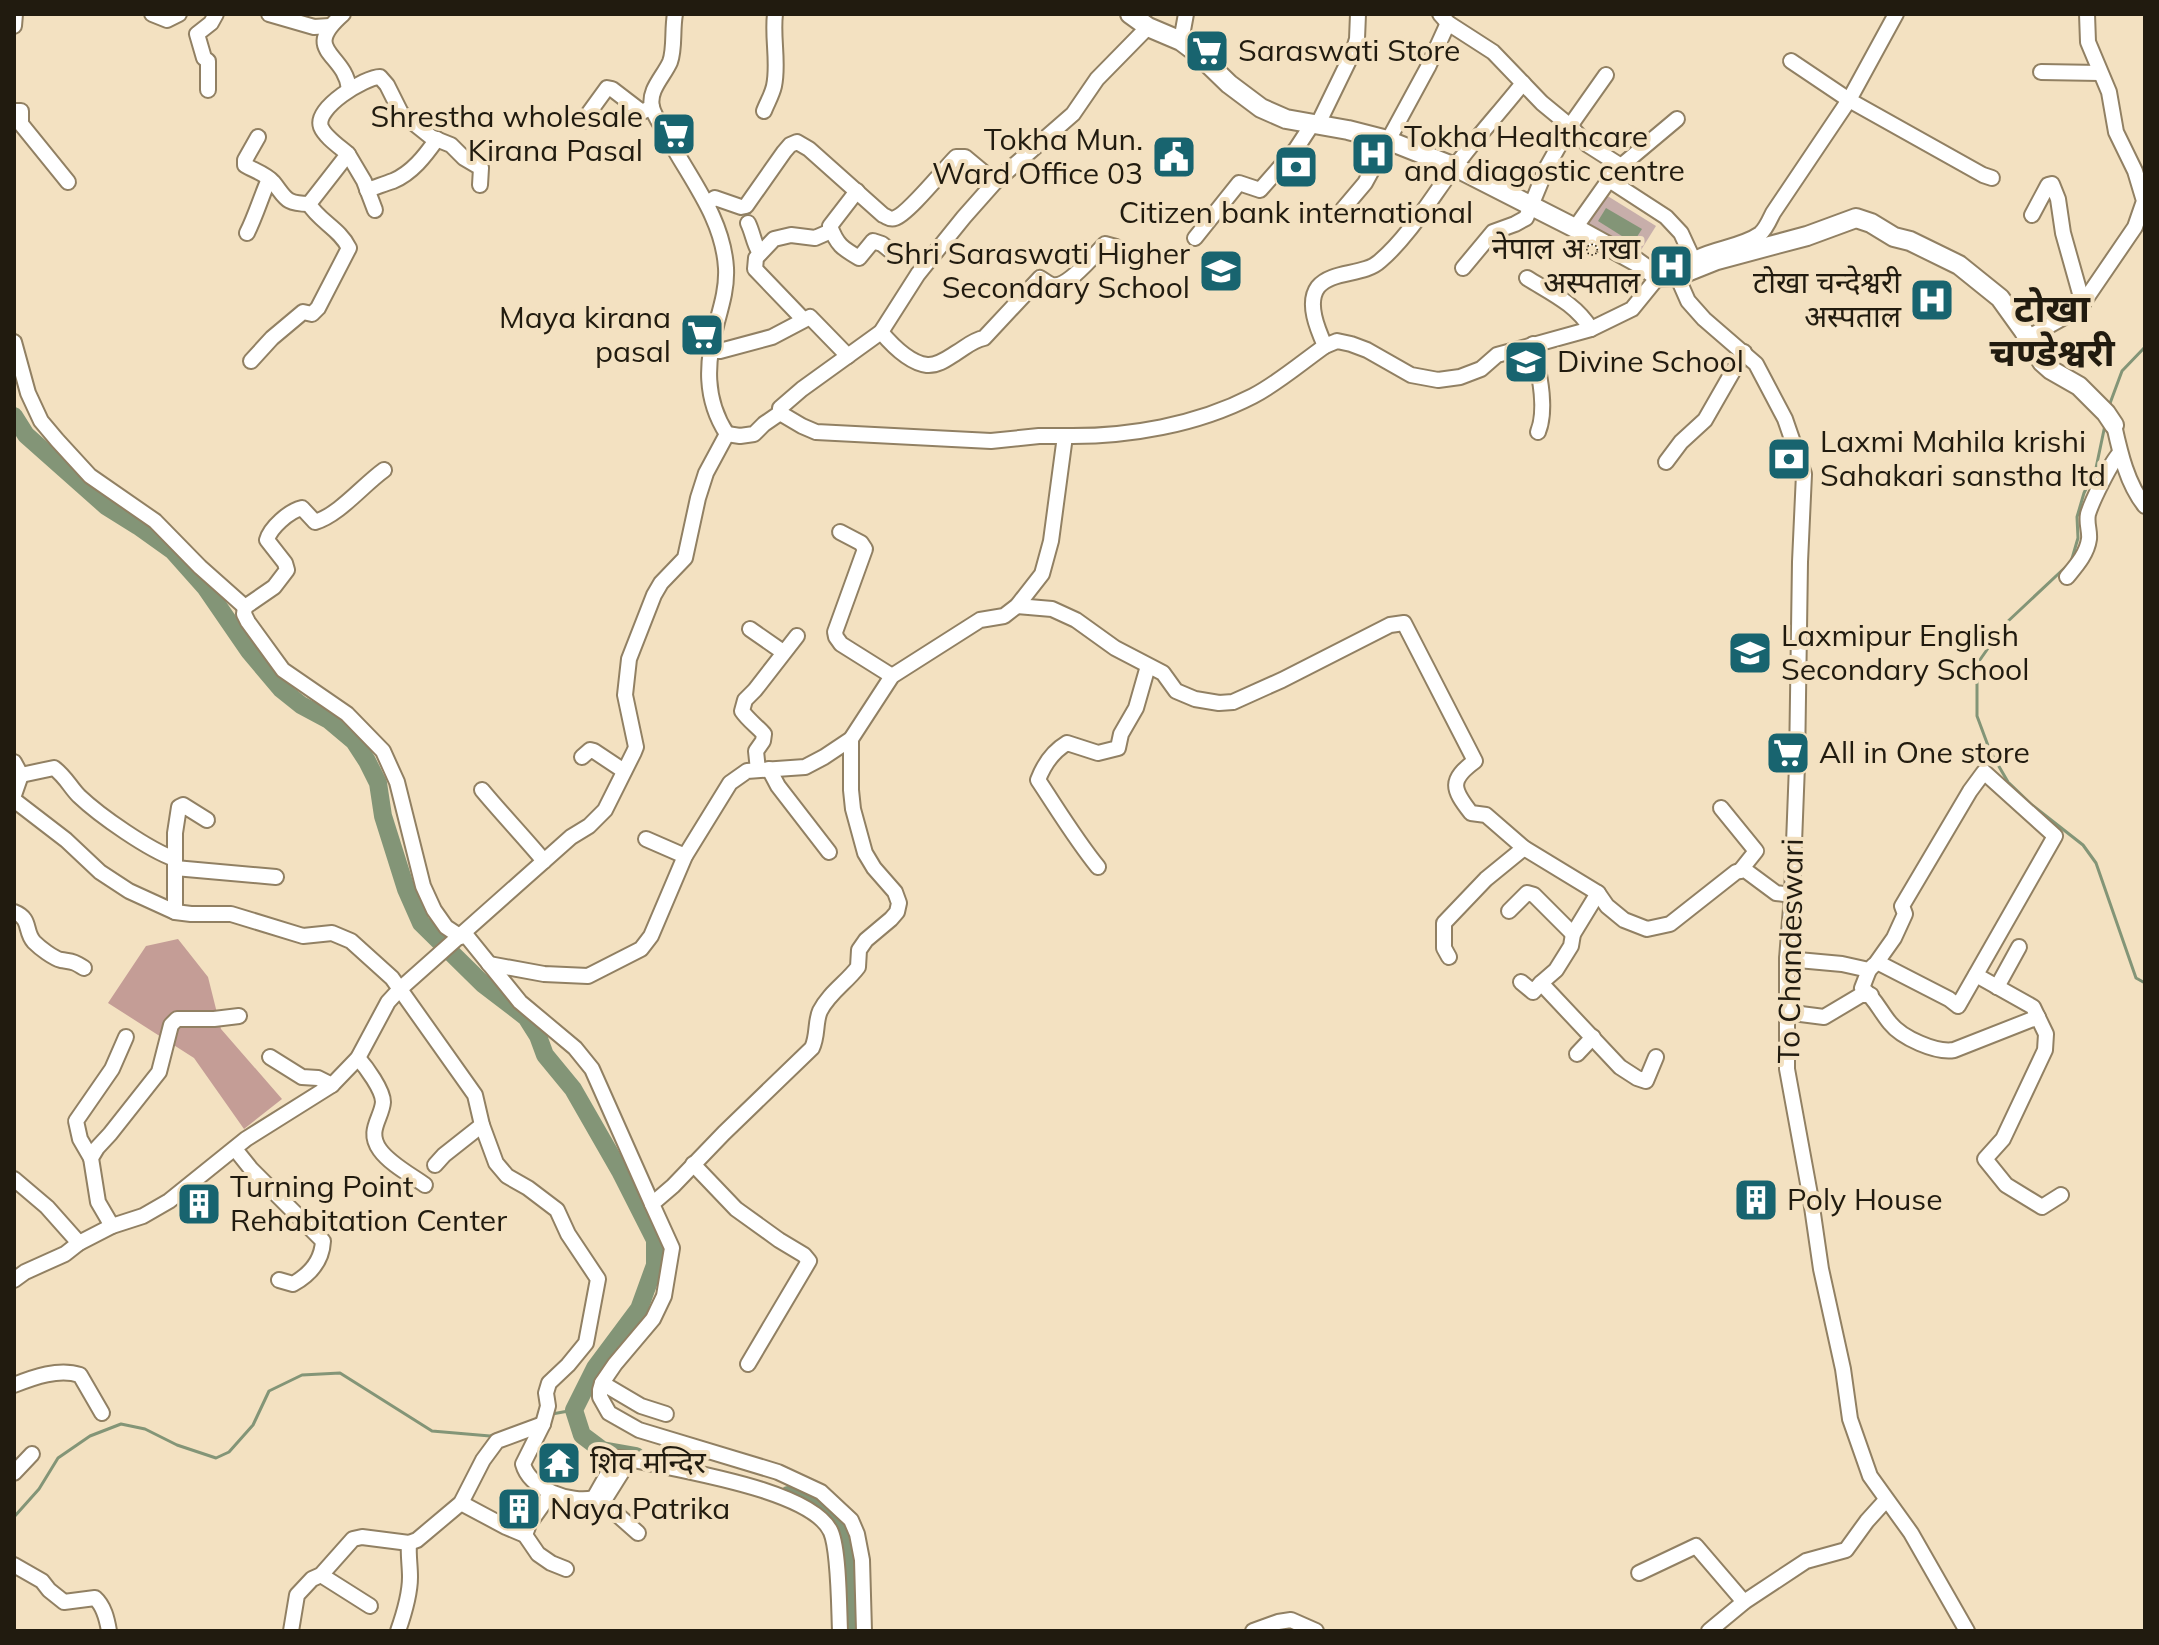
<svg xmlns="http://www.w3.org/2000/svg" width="2159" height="1645" viewBox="0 0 2159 1645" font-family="Mulish,'Noto Sans Devanagari',sans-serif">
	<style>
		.green { fill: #c7aeaa }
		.forest { fill: #c49d96 }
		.water { fill: #839577 }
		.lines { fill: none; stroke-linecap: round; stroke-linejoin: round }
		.stream { stroke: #839577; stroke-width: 3 }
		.river { stroke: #839577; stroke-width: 18 }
		.minor-casing { stroke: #918063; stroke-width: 18 }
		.major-casing { stroke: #918063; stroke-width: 22 }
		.minor { stroke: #fff; stroke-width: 14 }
		.major { stroke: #fff; stroke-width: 18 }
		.labels { text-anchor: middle; stroke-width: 8; stroke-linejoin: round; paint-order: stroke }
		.poi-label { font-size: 30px; fill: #211b0f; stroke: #f3e1c1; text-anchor: start }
		.street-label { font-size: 30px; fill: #211b0f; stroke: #f3e1c1 }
		.district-label { font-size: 38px; font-weight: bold; fill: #211b0f; stroke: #f3e1c1 }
	</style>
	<rect width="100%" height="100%" fill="#f3e1c1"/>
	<path class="green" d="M 1606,195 L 1656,226 L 1641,250 L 1637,253 L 1583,223 Z"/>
	<path class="forest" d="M 178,939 L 208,977 L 221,1029 L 282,1099 L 244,1129 L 194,1058 L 108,1003 L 146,946 Z"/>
	<path class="water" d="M 1606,208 L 1642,229 L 1633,243 L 1598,221 Z"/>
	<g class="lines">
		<g class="stream">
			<path d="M 2109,406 L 2122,371 L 2145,347"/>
			<path d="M 2105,425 L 2096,468 L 2084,493 L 2077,517 L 2078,538 L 2071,562 L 2005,624 L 1977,664 L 1977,716 L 1990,751 L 2008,782 L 2032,805 L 2083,845 L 2096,863 L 2136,978 L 2145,983"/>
			<path d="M 552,1414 L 574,1410"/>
			<path d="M 14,1517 L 39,1489 L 58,1458 L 90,1436 L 121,1424 L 145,1429 L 177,1445 L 216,1458 L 229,1452 L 253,1425 L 269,1391 L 302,1375 L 340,1373 L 432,1431 L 490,1436 L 496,1434"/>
		</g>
		<g class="river">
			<path d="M 14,416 L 26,435 L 106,506 L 138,526 L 173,551 L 205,587 L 249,651 L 281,689 L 301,705 L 329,720 L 354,741 L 367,761 L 378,783 L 383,816 L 406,889 L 421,923 L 483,984 L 526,1017 L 538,1036 L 545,1055 L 573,1089 L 620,1171 L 655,1240 L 655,1265 L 639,1309 L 595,1368 L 574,1410 L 582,1435 L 602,1450 L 636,1456"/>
			<path d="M 788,1495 L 811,1504 L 842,1536 L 856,1631"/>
		</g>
		<g class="minor-casing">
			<g id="minor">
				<path d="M 152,14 L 167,20 L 179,14"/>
				<path d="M 269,14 L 314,27 L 330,26"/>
				<path d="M 343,14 C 300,52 345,52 349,89"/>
				<path d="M 675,14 C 672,30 675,49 670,62 C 664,76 648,90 652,107 C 654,116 662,126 666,134 C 689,178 723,217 726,268 C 727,287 722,304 717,322 C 706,362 704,399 727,434"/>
				<path d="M 1440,14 L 1448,23 L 1493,52 L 1542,103 L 1570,126 L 1588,145 L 1621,166"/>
				<path d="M 1896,14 L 1849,100 L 1773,213 C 1770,219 1766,229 1760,234 C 1734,252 1695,247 1677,276 L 1688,301 L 1704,319 L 1756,364 L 1785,419 L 1804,474 L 1800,562 L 1797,765 L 1792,895 L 1787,959 L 1787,1069 L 1811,1200 L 1821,1269 L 1843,1369 L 1850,1419 L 1870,1476 L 1911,1533 L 1967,1631"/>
				<path d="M 14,26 L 15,14"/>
				<path d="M 1181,41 L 1186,14"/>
				<path d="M 1791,61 L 1849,100 L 1983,175 L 1992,178"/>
				<path d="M 2041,72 L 2100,73"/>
				<path d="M 208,90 L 208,61 L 204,58 L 197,34 L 211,23 L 216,14"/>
				<path d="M 14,111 L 21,111 L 21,124 L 68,182"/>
				<path d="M 764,111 C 767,103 772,95 774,86 C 779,63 772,38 775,14"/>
				<path d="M 583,121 L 607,88 L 612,89 L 642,112 L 652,107"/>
				<path d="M 1318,124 L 1353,52 L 1357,39 L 1358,14"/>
				<path d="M 258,137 L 245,160 L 245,165 C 253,170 266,174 273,182 C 286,198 285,204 309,204"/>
				<path d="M 348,154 L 364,181 L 375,210"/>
				<path d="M 1609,180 L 1666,217 L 1681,233 L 1693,259"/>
				<path d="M 367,190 C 376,187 384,184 393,181 C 412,173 425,156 437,139"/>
				<path d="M 857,191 L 830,226 C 837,245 842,248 859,258 L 873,241 L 882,244 L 892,252"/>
				<path d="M 707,203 L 715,198 L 741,207 L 746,206 L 784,152 L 790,145 L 797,142 L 809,149 L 883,215 C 888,217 890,220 895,218 C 908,214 944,169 956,157 L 965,157 L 995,182"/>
				<path d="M 1343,209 L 1365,183 L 1428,67 L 1448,23"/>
				<path d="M 2032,215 L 2048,185 L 2052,184 L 2058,199 L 2063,233 L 2083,304"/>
				<path d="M 748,223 C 753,233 754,245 760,253"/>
				<path d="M 1575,228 L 1609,180 L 1621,166 L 1677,119"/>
				<path d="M 247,233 C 256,215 261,197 269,179"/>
				<path d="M 1195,238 L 1239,183 L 1260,190 L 1296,149 L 1313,123"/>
				<path d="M 1463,268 L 1493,232 L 1515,224 L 1526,218 L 1547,167 L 1570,126 L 1606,75"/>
				<path d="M 1527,278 C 1551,293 1576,304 1591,329"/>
				<path d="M 803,319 L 755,269 L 756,258 L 774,239 L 791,235 L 815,238 L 831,231"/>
				<path d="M 881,332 C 892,345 910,363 927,365 C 938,366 948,358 956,353 C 966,347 973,340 984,338 L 1040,278 C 1044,280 1048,284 1052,285 C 1067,289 1095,254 1105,244 L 1116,247"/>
				<path d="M 2027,338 L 2079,309 L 2135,227 L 2144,201 L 2135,171 L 2116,132 L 2109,92 L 2088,42 L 2087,14"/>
				<path d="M 14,342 L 28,393 L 41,421 L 57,440 L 90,476 L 155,521 L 200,567 L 245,607"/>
				<path d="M 1533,344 C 1538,369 1548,408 1538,432"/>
				<path d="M 1325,346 C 1318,330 1306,303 1318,287 C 1332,270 1364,276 1380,261 C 1409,236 1430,200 1453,169 C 1475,139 1500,112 1523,83"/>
				<path d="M 711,351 L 720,351 L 772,337 L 810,317 L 848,356"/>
				<path d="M 251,361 L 272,338 L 303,312 L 312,314 L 318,308 L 349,248 C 340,229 319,221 309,204 L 348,154 C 340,147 325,137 321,127 C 314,108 365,77 380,77 L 387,85 L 401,113 L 431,137 L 451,145 L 464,158 L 481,168 L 480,185"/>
				<path d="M 780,413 L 802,426 L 816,432 L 991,441 L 1039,436 L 1065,436"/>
				<path d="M 2114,425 C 2120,452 2127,484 2145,506"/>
				<path d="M 727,434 L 740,436 L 754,434 L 764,424 L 780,413 L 780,408 L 802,389 L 881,332 L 918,274 L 964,217 L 995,182 L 1073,114 L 1097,79 L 1148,27"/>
				<path d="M 1666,462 L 1681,442 L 1705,420 L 1744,352"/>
				<path d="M 384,470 C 363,485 339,515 315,522 L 302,508 C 289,511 270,528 267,540 L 285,563 L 287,570 L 274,587 L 245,607 L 244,614 L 248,622 L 283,670 L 347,714 L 383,751 L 397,782 L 423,886 L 434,910 L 446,927 L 461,937"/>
				<path d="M 840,532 L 861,543 L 865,549 L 835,632 L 836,637 L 841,644 L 892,676"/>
				<path d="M 2067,577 C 2076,566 2087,554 2089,539 C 2090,531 2086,523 2088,514 C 2092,501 2111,462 2120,453"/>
				<path d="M 1017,606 L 1052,609 L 1076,620 L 1115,648 L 1163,673 L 1176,691 L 1195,699 L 1219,703 L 1233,702 L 1282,680 L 1390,625 L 1404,623 L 1475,761 C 1449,780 1452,789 1471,813 L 1486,815 L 1524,848 L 1598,893 L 1607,906 L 1624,920 L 1647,929 L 1670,924 L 1736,872 L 1745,870 L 1776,893 L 1792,895"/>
				<path d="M 750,629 L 783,652"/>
				<path d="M 851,739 L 851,790 L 853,809 L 865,853 L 874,868 L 895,892 L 899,903 L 897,912 L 891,919 L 866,940 L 859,950 L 858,967 C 847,982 829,993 820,1011 C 815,1022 818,1036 812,1048 L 724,1133 L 673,1186 L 652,1204 L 672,1248 L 664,1296 L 653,1319 L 615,1364 L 602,1383 L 600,1390 L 600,1397 L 609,1413 L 639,1430 L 778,1472 L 821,1492 L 851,1520 L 857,1534 L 862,1560 L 864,1631"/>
				<path d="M 582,757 L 590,750 L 594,751 L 624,771"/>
				<path d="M 14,762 L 21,775 L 14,795"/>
				<path d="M 769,769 L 778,786 L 829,852"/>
				<path d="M 758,770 L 756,751 L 763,741 L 764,734 C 757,726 748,720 742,711 L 745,700 L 755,690 L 797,636"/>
				<path d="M 1984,772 L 2055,836 L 1958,1006 L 1949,999 L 1877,962 L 1894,938 L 1905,914 L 1902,906 L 1970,791 Z"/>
				<path d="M 21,775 L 54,768 C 66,777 70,787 79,796 C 100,816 149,850 175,859"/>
				<path d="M 482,790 C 502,814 524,837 544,861"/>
				<path d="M 14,800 L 66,840 L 100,872 L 129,891 L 175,912 L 191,914 L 231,914 L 303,936 L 332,933 L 351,941 L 392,978 L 475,1095 L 482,1125 L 496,1163 L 507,1176 L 528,1188 L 557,1210 L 568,1234 L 598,1279 L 586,1343 L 568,1365 L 549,1383 L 546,1393 L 548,1406 L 543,1424 L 523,1464 C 530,1489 571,1504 594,1498 L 615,1461 L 618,1458 L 630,1459 C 675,1470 812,1489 831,1532 C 839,1551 839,1608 840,1631"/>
				<path d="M 1721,808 L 1756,851 L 1740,871"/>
				<path d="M 646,839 L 685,856"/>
				<path d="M 1098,867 C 1076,840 1058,810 1038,780 C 1044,764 1052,752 1067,743 L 1098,753 L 1118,748 L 1121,734 L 1136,708 L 1148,666"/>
				<path d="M 175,868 L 276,877"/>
				<path d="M 1598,893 L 1573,934 L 1571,946 L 1556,970 L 1541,983 L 1620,1067 L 1637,1078 L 1646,1081 L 1656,1057"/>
				<path d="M 1509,911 L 1527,893 L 1534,895 L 1573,934"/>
				<path d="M 14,912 C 32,919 24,931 34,942 C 40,948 53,958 61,960 C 73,962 73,961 84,968"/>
				<path d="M 175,912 L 175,833 L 179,807 L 183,805 L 207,820"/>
				<path d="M 465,934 L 520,1002 L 575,1048 L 592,1069 L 652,1204"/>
				<path d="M 1449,957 L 1444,948 L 1444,923 L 1486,879 L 1524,848"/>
				<path d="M 1787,959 L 1842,964 L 1869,970 L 1874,965"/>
				<path d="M 489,964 L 544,974 L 588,976 L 641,949 L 651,936 L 685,856 L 730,783 L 747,771 L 805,767 L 824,757 L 851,739 L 892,676 L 980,620 L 1004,616 L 1017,606 L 1042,574 L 1051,541 L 1065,436 C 1128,437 1197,425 1253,396 C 1278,383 1301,363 1325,346 L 1337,341 L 1351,344 L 1367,350 L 1411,375 L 1438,380 L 1460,377 L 1481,369 L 1497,355 L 1591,329 L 1632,309 L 1658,277"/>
				<path d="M 1869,970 L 1862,988 C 1875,998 1880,1011 1890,1023 C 1902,1038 1936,1053 1954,1050 L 2038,1017"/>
				<path d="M 1976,975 L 2033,1007 L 2046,1034 L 2045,1050 L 2003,1139 L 1985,1159 L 2006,1185 L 2042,1207 L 2061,1195"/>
				<path d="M 1521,982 L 1533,992 L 1541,983"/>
				<path d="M 1997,987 L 2019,947"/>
				<path d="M 1785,1012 L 1824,1017 L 1861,995 L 1871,995"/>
				<path d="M 1577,1054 L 1593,1037"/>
				<path d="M 270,1057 L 302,1077 L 318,1078 L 332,1085"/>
				<path d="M 358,1058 C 366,1067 383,1090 383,1102 C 382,1118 366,1131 380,1150 C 390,1164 411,1175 425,1185"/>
				<path d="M 235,1149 L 251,1169 L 323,1241 C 322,1261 309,1275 293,1284 L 279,1280"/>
				<path d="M 91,1158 L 80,1139 L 76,1121 L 112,1069 L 126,1037"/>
				<path d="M 693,1164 L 736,1209 L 779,1240 L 804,1255 L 809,1261 L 748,1364"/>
				<path d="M 435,1165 L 444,1155 L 482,1125"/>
				<path d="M 14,1179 L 47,1207 L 79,1243"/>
				<path d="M 112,1226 L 98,1202 L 91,1158 L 97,1148 L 110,1134 L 159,1072 L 171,1025 L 177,1019 L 214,1019 L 239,1016"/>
				<path d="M 14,1280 L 25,1272 L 65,1254 L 79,1243 L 112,1226 L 143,1216 L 169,1201 L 246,1139 L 332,1085 L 358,1058 L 388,1002 L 400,989 L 571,837 L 589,826 L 605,810 L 634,752 L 636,747 L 625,695 L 629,659 L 654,595 L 661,583 L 685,558 L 698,498 L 706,473 L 727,434"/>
				<path d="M 602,1383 L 641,1406 L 666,1414"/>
				<path d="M 14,1385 C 34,1377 59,1368 80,1375 L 102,1413"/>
				<path d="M 630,1459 L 603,1502 L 638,1533"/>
				<path d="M 14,1473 L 32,1454"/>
				<path d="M 461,1503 L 506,1527 L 525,1535 L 538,1554 L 551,1563 L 566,1569"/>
				<path d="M 525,1535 L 529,1524 L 551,1493"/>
				<path d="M 14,1565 L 42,1581 L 49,1590 L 64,1602 L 95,1598 C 104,1606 107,1619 109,1631"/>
				<path d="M 1639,1573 L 1696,1546 L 1744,1602"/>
				<path d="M 321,1575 L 370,1606"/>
				<path d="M 291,1631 L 297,1595 L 312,1579 L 321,1575 L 353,1539 L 362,1537 L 409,1543 L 417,1540 L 461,1503 L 483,1460 L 497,1441 L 543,1424"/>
				<path d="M 398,1631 C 404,1614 410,1595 410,1577 C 410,1565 408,1555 409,1543"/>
				<path d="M 1253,1631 L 1278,1622 L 1291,1620 L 1316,1631"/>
				<path d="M 1709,1631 L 1744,1602 L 1806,1561 L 1846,1550 L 1867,1521 L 1886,1500"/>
			</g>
		</g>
		<g class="major-casing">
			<path id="major" d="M 1130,14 L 1148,27 L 1181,41 L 1197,53 L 1229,84 L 1261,108 L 1286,119 L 1348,130 L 1387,140 L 1455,167 L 1575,228 L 1637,262 L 1658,277 L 1677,276 L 1717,260 L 1807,236 L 1856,218 L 1871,223 L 1894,237 L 1910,241 L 1959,265 L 2000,298 L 2023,330 L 2042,362 L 2051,370 L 2079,386 L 2106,413 L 2114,425"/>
		</g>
		<use href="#minor" class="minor"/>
		<use href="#major" class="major"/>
	</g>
	<defs>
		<g id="supermarket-square" transform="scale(2.3)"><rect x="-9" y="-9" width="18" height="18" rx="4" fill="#18646f" stroke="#f3e1c1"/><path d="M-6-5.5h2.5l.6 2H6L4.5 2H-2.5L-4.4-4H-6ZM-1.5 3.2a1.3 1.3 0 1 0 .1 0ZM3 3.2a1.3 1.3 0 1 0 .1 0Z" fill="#fff"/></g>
		<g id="hospital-square" transform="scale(2.3)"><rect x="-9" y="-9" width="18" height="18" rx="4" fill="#18646f" stroke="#f3e1c1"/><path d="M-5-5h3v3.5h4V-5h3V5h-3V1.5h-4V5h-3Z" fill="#fff"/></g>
		<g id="civic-square" transform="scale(2.3)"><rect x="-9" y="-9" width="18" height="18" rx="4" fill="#18646f" stroke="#f3e1c1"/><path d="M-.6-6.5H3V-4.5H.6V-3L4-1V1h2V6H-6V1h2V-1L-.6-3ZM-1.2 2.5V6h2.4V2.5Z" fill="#fff"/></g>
		<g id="bank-square" transform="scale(2.3)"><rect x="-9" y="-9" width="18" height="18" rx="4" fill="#18646f" stroke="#f3e1c1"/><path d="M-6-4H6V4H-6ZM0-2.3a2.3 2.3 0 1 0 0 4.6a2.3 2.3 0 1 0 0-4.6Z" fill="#fff"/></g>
		<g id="school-square" transform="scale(2.3)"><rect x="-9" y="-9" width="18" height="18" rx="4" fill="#18646f" stroke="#f3e1c1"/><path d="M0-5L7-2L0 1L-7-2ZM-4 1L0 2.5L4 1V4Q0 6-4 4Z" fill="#fff"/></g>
		<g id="building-square" transform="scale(2.3)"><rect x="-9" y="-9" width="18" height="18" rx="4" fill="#18646f" stroke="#f3e1c1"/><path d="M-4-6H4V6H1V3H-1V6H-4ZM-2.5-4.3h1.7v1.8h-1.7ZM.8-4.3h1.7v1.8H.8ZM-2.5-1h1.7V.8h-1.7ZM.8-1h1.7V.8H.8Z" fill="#fff"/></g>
		<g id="temple-square" transform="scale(2.3)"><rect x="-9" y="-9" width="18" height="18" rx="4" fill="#18646f" stroke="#f3e1c1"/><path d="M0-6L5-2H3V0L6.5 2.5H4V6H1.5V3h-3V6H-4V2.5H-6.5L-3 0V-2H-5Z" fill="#fff"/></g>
	</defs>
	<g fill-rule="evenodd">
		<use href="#supermarket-square" x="1207" y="51"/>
		<use href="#supermarket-square" x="674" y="134"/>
		<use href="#hospital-square" x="1373" y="154"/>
		<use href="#civic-square" x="1174" y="157"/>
		<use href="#bank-square" x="1296" y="167"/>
		<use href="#hospital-square" x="1671" y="266"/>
		<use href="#school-square" x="1221" y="271"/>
		<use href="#hospital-square" x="1932" y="300"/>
		<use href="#supermarket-square" x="702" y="335"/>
		<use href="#school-square" x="1526" y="362"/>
		<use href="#bank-square" x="1789" y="459"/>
		<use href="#school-square" x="1750" y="653"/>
		<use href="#supermarket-square" x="1788" y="753"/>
		<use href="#building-square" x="1756" y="1200"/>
		<use href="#building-square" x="199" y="1204"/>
		<use href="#temple-square" x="559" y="1463"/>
		<use href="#building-square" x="519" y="1509"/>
	</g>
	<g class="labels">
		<g class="poi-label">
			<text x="1238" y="61">Saraswati Store</text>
			<text x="643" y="127" text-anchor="end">Shrestha wholesale<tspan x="643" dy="34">Kirana Pasal</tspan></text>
			<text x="1404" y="147">Tokha Healthcare<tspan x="1404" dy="34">and diagostic centre</tspan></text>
			<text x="1143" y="150" text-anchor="end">Tokha Mun.<tspan x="1143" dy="34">Ward Office 03</tspan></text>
			<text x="1296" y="223" text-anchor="middle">Citizen bank international</text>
			<text x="1640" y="259" text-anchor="end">नेपाल अाखा<tspan x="1640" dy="34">अस्पताल</tspan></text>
			<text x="1190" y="264" text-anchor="end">Shri Saraswati Higher<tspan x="1190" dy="34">Secondary School</tspan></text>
			<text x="1901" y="293" text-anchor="end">टोखा चन्देश्वरी<tspan x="1901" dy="34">अस्पताल</tspan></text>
			<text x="671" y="328" text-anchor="end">Maya kirana<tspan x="671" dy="34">pasal</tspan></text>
			<text x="1557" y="372">Divine School</text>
			<text x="1820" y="452">Laxmi Mahila krishi<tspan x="1820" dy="34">Sahakari sanstha ltd</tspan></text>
			<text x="1781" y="646">Laxmipur English<tspan x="1781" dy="34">Secondary School</tspan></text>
			<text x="1819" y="763">All in One store</text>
			<text x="230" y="1197">Turning Point<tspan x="230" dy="34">Rehabitation Center</tspan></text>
			<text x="1787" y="1210">Poly House</text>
			<text x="590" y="1473">शिव मन्दिर</text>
			<text x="550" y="1519">Naya Patrika</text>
		</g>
		<g class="street-label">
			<text transform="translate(1791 951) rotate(-89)" y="10">To Chandeswari</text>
		</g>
		<g class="district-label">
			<text x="2052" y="322">टोखा<tspan x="2052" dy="44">चण्डेश्वरी</tspan></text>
		</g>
	</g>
	<rect width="2159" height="1645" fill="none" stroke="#211b0f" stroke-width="32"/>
</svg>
